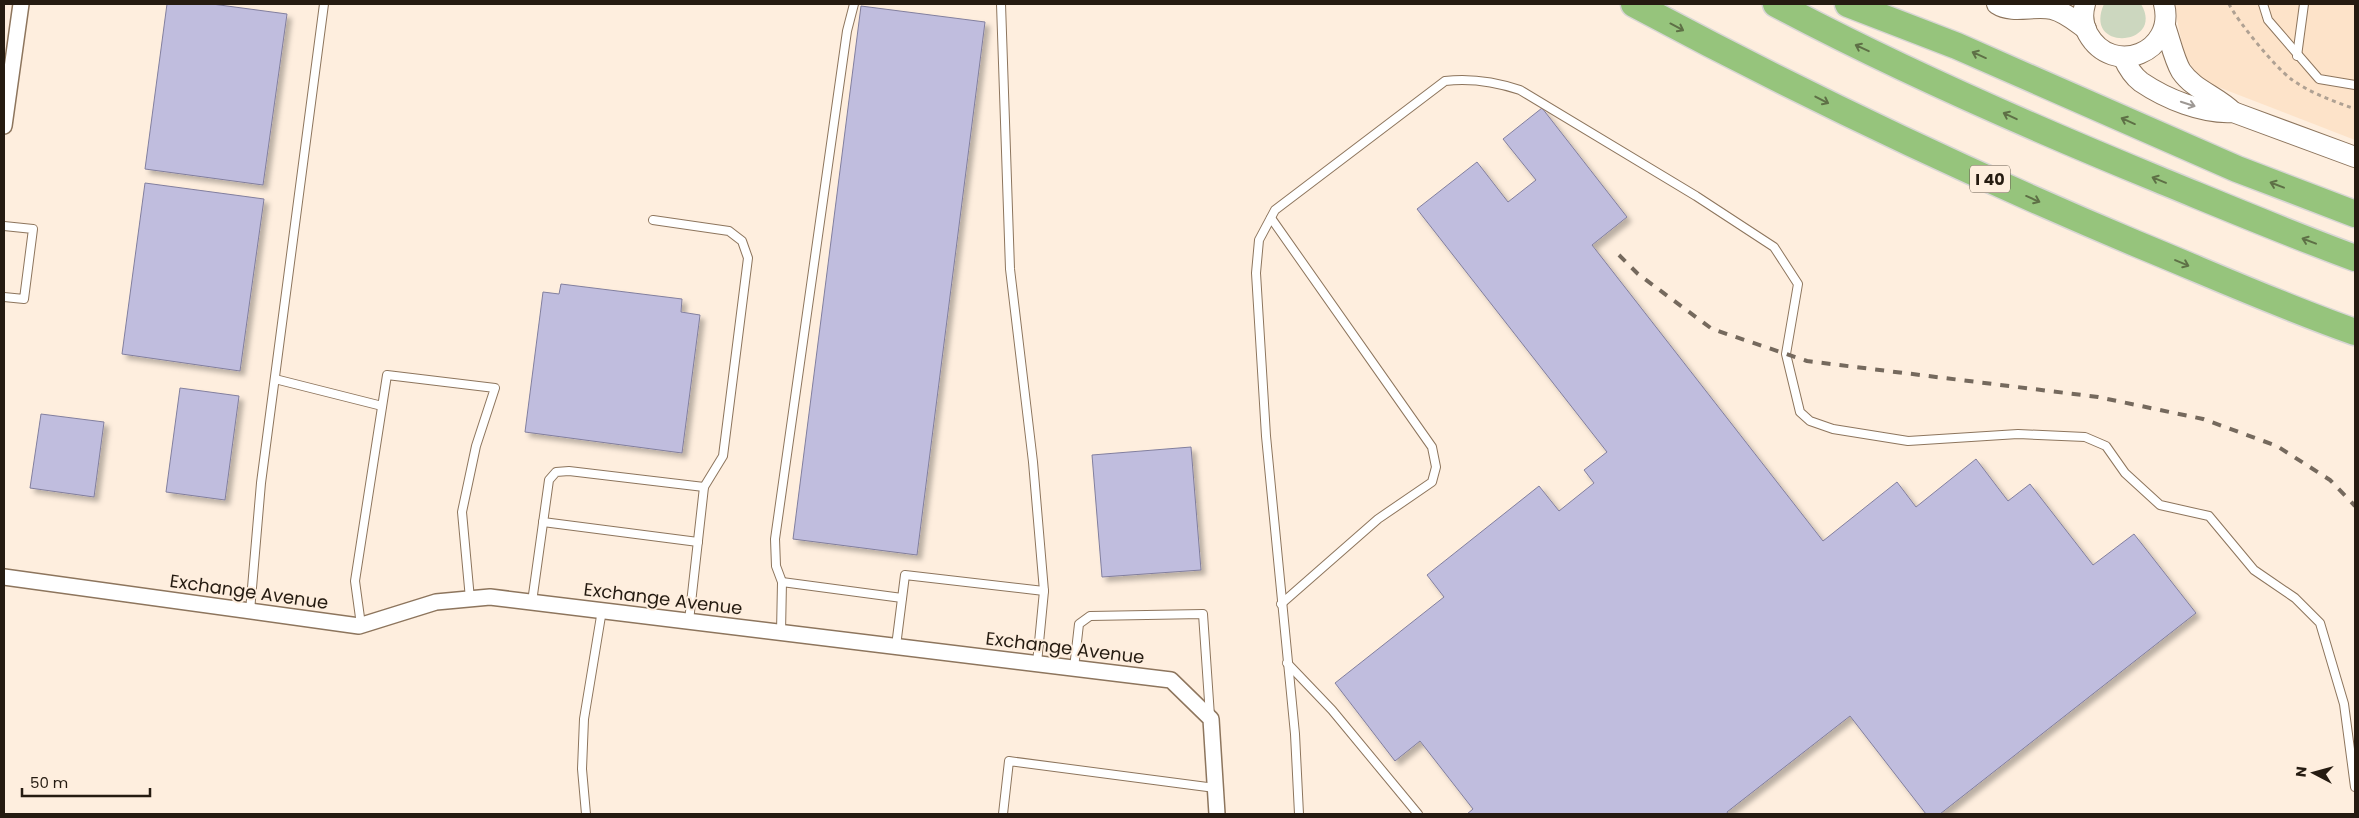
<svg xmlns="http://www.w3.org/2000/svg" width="2359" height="818" viewBox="0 0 2359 818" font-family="Poppins,sans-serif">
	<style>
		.built { fill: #fde3c9 }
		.green { fill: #ccd7bf }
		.building { fill: #c0bdde; stroke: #827f9e; filter: url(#shadow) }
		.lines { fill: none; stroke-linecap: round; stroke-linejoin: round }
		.service-casing { stroke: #8d755d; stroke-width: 10 }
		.minor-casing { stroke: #8d755d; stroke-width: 18 }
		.secondary-casing { stroke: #8d755d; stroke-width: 22 }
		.motorway-casing { stroke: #d8d6d4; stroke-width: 29 }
		.path { stroke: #afa193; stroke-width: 3; stroke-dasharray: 4 4; stroke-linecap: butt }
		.service { stroke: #fff; stroke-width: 8 }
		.minor { stroke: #fff; stroke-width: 15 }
		.secondary { stroke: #fff; stroke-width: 20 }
		.motorway { stroke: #96c47c; stroke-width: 26 }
		.rail { stroke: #75695d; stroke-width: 4; stroke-dasharray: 9 9; stroke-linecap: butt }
		.oneway { stroke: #5e7046 }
		.oneway2 { stroke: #9d9894 }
		.labels { text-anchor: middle; stroke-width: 4; stroke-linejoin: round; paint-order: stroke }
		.shield { fill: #feeede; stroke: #665a4e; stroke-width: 1 }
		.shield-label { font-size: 16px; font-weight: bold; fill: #251b11 }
		.street-label { font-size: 18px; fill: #251b11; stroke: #feeede }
	</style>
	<defs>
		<filter id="shadow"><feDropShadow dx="4.5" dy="4.5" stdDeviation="2.5" flood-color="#0004"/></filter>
	</defs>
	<rect width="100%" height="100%" fill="#feeede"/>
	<path class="built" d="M 2176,4 L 2355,4 L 2355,140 L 2200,80 L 2184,54 L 2177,19 Z"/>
	<path class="green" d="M 2104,4 L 2141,4 C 2166,46 2082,53 2104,4 Z"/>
	<g class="building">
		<path d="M 167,4 L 212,4 L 287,14 L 263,185 L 145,169 Z"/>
		<path d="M 861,6 L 985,22 L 917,555 L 793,539 Z"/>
		<path d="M 1542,108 L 1627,217 L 1592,245 L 1823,541 L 1897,482 L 1916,507 L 1976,459 L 2008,501 L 2030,484 L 2093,565 L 2134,534 L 2196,613 L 1940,814 L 1926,814 L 1850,716 L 1727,812 L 1728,814 L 1467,814 L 1473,809 L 1420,741 L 1395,761 L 1335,683 L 1444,597 L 1427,575 L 1539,486 L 1559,511 L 1594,483 L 1584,470 L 1607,452 L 1417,209 L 1477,162 L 1508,202 L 1536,180 L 1503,139 Z"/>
		<path d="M 145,183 L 264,199 L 240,371 L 122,354 Z"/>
		<path d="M 561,284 L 682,299 L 681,312 L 700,315 L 682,453 L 525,432 L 543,292 L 559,294 Z"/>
		<path d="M 180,388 L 239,396 L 225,500 L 166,492 Z"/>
		<path d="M 41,414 L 104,422 L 94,497 L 30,488 Z"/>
		<path d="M 1191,447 L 1201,570 L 1102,577 L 1092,455 Z"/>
	</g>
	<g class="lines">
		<g class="service-casing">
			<g id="service">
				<path d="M 1001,4 L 1010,269 L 1033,462 L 1044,591 L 1037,663"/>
				<path d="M 2263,4 L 2268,20 L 2319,79 L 2355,85"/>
				<path d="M 2297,56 L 2304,4"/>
				<path d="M 1271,218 L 1432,447 L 1436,467 L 1432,482 L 1378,519 L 1281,604"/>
				<path d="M 653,220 L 729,231 L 742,241 L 748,258 L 723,456 L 704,487 L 689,621"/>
				<path d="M 4,226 L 33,229 L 24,299 L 4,297"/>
				<path d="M 275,379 L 382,406"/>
				<path d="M 543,522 L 698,542"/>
				<path d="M 782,582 L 902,598"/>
				<path d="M 532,602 L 549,480 L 556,472 L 569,471 L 704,487"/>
				<path d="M 250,611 L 261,483 L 324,4"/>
				<path d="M 361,625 L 355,581 L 387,375 L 495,388 L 476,446 L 462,512 L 470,599"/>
				<path d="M 781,632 L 782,582 L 776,566 L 775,539 L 847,31 L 854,4"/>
				<path d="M 896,646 L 905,575 L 1044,591"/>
				<path d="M 1287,663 L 1332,710 L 1418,814"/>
				<path d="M 1074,668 L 1079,624 L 1090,616 L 1203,614 L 1210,716"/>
				<path d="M 586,814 L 582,769 L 584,719 L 602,610"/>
				<path d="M 1003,814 L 1009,761 L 1215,788"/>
				<path d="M 1299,814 L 1295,734 L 1266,436 L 1256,273 L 1259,240 L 1275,210 L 1445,81 C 1470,78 1496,82 1520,90 L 1696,196 L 1774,247 L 1798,284 L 1786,354 L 1800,412 L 1810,421 L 1833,429 L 1908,441 L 2018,434 L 2085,437 L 2106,446 L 2125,473 L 2160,505 L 2209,516 L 2254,570 L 2295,598 L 2320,623 L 2344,704 L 2355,787"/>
			</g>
		</g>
		<g class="minor-casing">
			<g id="minor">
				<path d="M 4,126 L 21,4"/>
				<path d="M 4,577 L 359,626 L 436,602 L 490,597 L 1171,680 L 1211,719 L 1217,814"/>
			</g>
		</g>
		<g class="secondary-casing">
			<g id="secondary">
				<path d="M 1997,4 C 2012,14 2035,5 2052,9 C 2065,12 2075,21 2086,29"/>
				<path d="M 2085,4 C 2082,14 2083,25 2088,34 C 2113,78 2176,52 2164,4"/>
				<path d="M 2165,26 C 2170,40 2174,59 2181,71 C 2194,90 2217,96 2233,112"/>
				<path d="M 2123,57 C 2127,66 2133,76 2141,82 C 2166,99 2203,114 2233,112 L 2355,157"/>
			</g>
		</g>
		<g class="motorway-casing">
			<g id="motorway">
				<path d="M 1634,4 C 1798,92 1966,172 2137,244 C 2210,274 2281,306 2355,332"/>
				<path d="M 1776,4 C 1898,69 2026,125 2155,178 C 2221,205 2287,233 2355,258"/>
				<path d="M 1848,4 L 1957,46 L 2237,169 L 2355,214"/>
			</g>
		</g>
		<path class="path" d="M 2229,4 C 2238,22 2275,67 2291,79 C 2310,93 2333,101 2355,109"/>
		<use href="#service" class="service"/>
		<use href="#minor" class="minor"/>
		<use href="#secondary" class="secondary"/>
		<use href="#motorway" class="motorway"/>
		<path class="rail" d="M 1619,255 L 1638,274 L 1712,329 L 1807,361 L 2098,397 L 2203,419 L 2277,446 L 2330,480 L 2355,506"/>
	</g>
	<defs><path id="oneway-shaft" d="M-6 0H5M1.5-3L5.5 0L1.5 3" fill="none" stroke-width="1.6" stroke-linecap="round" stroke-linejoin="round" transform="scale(1.25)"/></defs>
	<g class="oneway">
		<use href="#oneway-shaft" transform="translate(1677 27) rotate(28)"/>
		<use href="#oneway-shaft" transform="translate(1862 48) rotate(-155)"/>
		<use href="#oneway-shaft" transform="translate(1979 55) rotate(-156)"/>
		<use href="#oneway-shaft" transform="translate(1822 100) rotate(27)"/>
		<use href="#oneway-shaft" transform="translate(2010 116) rotate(-155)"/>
		<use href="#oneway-shaft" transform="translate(2128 121) rotate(-156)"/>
		<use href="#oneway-shaft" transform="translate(2159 180) rotate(-158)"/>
		<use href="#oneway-shaft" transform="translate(2277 185) rotate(-159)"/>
		<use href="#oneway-shaft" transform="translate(2033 199) rotate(24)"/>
		<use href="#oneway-shaft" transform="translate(2309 241) rotate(-159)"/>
		<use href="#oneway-shaft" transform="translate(2182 263) rotate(23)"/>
	</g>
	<use class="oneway2" href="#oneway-shaft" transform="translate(2188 104) rotate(18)"/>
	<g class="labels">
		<rect class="shield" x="1970" y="165.5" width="40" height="27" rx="4"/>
		<g class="shield-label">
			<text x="1990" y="185">I 40</text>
		</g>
		<g class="street-label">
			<text transform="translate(249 592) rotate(8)" y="6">Exchange Avenue</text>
			<text transform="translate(663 599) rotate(7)" y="6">Exchange Avenue</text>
			<text transform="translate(1065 648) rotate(7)" y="6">Exchange Avenue</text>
		</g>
	</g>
	<rect width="2359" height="818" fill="none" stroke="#251b11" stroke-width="10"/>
	<g transform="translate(2314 773) rotate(276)" stroke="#feeede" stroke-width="4" paint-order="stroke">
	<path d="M0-4L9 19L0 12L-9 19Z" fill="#251b11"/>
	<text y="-8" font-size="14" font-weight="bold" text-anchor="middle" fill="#251b11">N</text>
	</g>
	<path d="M22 788v8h128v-8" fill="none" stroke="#251b11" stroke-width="2.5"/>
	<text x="30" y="788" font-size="15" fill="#251b11" stroke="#feeede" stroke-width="4" paint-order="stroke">50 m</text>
</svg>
